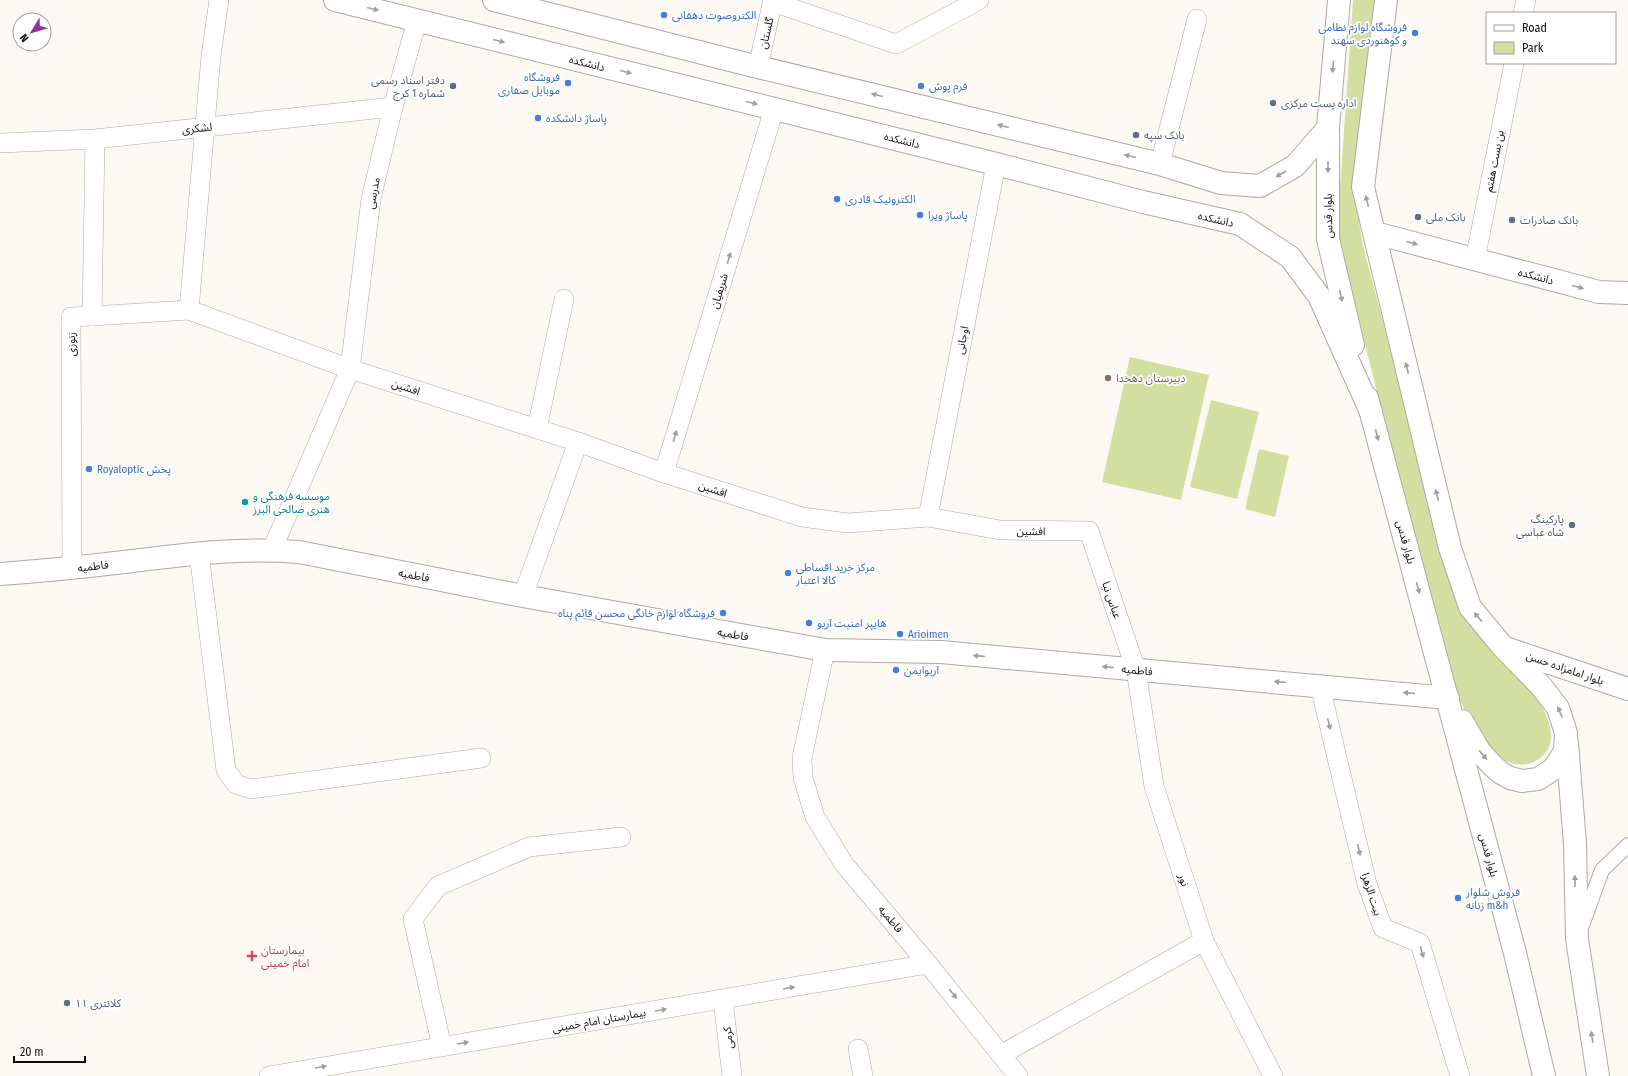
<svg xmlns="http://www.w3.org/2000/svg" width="1628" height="1076" viewBox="0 0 1628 1076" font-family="'Fira Sans Condensed','Noto Sans Arabic',sans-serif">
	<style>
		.green { fill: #d3dfa0 }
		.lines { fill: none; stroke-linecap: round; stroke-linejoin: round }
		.pedestrian-casing { stroke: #ada9a4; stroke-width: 16 }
		.minor-casing { stroke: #ada9a4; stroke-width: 20 }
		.tertiary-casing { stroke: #ada9a4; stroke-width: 24 }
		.secondary-casing { stroke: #ada9a4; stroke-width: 24 }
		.pedestrian { stroke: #fff; stroke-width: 14 }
		.minor { stroke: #fff; stroke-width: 19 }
		.tertiary { stroke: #fff; stroke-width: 22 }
		.secondary { stroke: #fff; stroke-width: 22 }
		.oneway { fill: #9f9f9e }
		.shop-dot { fill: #3f7fe0; stroke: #fff; stroke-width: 1.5 }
		.service-dot { fill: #5c6f8a; stroke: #fff; stroke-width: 1.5 }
		.education-dot { fill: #8d6e63; stroke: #fff; stroke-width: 1.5 }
		.culture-dot { fill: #0f9aa8; stroke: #fff; stroke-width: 1.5 }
		.health-dot { fill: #e0444e; stroke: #fff; stroke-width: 1.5 }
		.labels { text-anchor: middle; stroke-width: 3.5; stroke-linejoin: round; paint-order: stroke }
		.shop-label { font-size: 11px; fill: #366cbe; stroke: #fff; text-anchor: start }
		.street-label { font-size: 11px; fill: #100e0d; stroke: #fff }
		.service-label { font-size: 11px; fill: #4e5e75; stroke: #fff; text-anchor: start }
		.education-label { font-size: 11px; fill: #785e54; stroke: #fff; text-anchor: start }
		.culture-label { font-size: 11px; fill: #0d838f; stroke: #fff; text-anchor: start }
		.health-label { font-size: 11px; fill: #be3a42; stroke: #fff; text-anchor: start }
	</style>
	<rect width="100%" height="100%" fill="#fcf8f3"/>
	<g class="green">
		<path d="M 1353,0 L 1378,0 L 1353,187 L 1363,246 L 1451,579 L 1532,691 C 1541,704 1550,718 1551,735 C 1552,760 1522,773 1503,759 C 1474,739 1458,696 1445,664 L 1337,232 Z"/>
		<path d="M 1130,357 L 1209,375 L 1181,500 L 1102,482 Z"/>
		<path d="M 1211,400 L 1259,412 L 1237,499 L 1190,487 Z"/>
		<path d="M 1259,449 L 1289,456 L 1275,517 L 1245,509 Z"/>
	</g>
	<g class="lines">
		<g class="pedestrian-casing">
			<path id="pedestrian" d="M 1581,928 L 1602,870 L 1628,845"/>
		</g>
		<g class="minor-casing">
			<g id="minor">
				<path d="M 773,2 L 896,44 L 979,0"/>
				<path d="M 1523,13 L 1526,0"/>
				<path d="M 417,20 L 393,107 L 371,199 L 350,369 L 578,442 L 664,473 L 802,517 L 848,523 L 928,517 L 1000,530 L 1089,531 L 1136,670 L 1154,786 L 1204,941 L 1273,1076"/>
				<path d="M 758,67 L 773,0"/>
				<path d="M 0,143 L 95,139 L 393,107"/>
				<path d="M 1160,164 L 1197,19"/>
				<path d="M 1475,260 L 1514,63"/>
				<path d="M 189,310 L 211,56 L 219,0"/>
				<path d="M 92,316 L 189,310 L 350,369 L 272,550"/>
				<path d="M 537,429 L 564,299"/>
				<path d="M 664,473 L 774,109"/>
				<path d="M 928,517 L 996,164"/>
				<path d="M 199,553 L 226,770 L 236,784 L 251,789 L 481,758"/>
				<path d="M 72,569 L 71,317 L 92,316 L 95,139"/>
				<path d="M 523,596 L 578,442"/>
				<path d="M 825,650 L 802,758 L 803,778 L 815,817 L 844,864 L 928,964 L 1018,1076"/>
				<path d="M 1320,686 L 1367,884 L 1383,928 L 1420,943 L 1460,1076"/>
				<path d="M 723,1000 L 732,1076"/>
				<path d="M 442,1047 L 413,919 L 438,886 L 529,847 L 621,837"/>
				<path d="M 858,1049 L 863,1076"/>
				<path d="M 1002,1054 L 1204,941"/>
				<path d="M 269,1076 L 928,964"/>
			</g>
		</g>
		<g class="tertiary-casing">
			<g id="tertiary">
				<path d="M 1375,233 L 1599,292 L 1628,293"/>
				<path d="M 0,574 C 41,571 83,567 124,562 C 182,555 240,547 299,552 L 523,596 L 825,650 L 941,652 L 1448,698"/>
			</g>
		</g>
		<g class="secondary-casing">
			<g id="secondary">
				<path d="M 335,0 L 996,164 L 1143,202 L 1240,224 L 1290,257 L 1319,296 L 1371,412"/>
				<path d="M 494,0 L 758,67 L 1160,164 L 1221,183 L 1260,186 L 1295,166 L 1328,128"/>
				<path d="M 1339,0 L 1328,128 L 1328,239 L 1353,345"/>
				<path d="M 1386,0 L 1363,187 L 1450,548 L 1470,607 L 1503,647 L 1541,686 L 1558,708 L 1566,733 L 1565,751 L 1557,764 L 1552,770 L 1538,779 L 1522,781 L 1510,778 L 1501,773 L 1493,766 L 1480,752 L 1462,721"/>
				<path d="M 1367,398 L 1515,953 L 1544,1076"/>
				<path d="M 1508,649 L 1628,689"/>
				<path d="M 1567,743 L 1575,844 L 1577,939 L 1598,1076"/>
			</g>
		</g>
		<use href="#pedestrian" class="pedestrian"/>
		<use href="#minor" class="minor"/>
		<use href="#tertiary" class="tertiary"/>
		<use href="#secondary" class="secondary"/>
	</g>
	<defs><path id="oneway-solid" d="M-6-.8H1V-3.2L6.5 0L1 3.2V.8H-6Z"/></defs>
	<g class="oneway">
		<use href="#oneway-solid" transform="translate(373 9) rotate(14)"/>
		<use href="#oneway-solid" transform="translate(499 41) rotate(14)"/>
		<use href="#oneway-solid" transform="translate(1333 67) rotate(95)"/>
		<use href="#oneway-solid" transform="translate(626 72) rotate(14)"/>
		<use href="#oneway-solid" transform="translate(877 95) rotate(-166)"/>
		<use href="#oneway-solid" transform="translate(752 103) rotate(14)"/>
		<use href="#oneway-solid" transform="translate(1003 126) rotate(-166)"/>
		<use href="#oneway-solid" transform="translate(1130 156) rotate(-166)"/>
		<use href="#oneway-solid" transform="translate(1328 167) rotate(90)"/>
		<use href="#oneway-solid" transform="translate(1281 174) rotate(150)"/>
		<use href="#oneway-solid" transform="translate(1367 201) rotate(-104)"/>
		<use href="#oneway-solid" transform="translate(1412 243) rotate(15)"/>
		<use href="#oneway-solid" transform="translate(729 258) rotate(-73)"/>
		<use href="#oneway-solid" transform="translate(1578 287) rotate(15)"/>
		<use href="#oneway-solid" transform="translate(1341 296) rotate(77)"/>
		<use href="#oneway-solid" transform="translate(1407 368) rotate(-103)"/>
		<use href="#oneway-solid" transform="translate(1377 435) rotate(75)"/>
		<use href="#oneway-solid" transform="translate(675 436) rotate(-73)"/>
		<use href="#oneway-solid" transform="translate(1437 495) rotate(-103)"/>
		<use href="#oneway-solid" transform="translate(1418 588) rotate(75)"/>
		<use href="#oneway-solid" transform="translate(1478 617) rotate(-130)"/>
		<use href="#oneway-solid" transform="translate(979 656) rotate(-175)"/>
		<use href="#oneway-solid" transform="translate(1108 667) rotate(-175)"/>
		<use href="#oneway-solid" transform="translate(1280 682) rotate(-175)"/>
		<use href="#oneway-solid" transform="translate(1409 693) rotate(-175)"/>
		<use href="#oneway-solid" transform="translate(1560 712) rotate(-113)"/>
		<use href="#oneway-solid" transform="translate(1329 724) rotate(77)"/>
		<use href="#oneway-solid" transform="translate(1483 755) rotate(50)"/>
		<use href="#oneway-solid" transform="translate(1359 850) rotate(77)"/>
		<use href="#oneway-solid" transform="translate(1575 881) rotate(-91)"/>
		<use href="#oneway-solid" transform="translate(1422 952) rotate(73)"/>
		<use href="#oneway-solid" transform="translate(789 988) rotate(-10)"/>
		<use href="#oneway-solid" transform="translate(953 994) rotate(51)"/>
		<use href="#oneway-solid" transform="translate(661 1010) rotate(-10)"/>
		<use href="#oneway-solid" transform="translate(1592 1037) rotate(-99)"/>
		<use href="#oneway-solid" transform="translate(463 1043) rotate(-10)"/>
		<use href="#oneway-solid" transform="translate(321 1067) rotate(-10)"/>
	</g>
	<g class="shop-dot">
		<circle cx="664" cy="15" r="4"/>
		<circle cx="1415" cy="33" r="4"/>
		<circle cx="568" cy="83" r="4"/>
		<circle cx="921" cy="86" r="4"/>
		<circle cx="538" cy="118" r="4"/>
		<circle cx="837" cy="199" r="4"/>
		<circle cx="920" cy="215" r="4"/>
		<circle cx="89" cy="469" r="4"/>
		<circle cx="788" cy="573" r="4"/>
		<circle cx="723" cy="613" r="4"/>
		<circle cx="809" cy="623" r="4"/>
		<circle cx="900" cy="634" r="4"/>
		<circle cx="896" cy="670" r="4"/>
		<circle cx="1458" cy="898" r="4"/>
	</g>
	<g class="service-dot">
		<circle cx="453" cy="86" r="4"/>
		<circle cx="1273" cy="103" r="4"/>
		<circle cx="1136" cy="135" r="4"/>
		<circle cx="1418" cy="217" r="4"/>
		<circle cx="1512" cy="220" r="4"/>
		<circle cx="1572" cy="525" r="4"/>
		<circle cx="67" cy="1003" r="4"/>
	</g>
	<circle class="education-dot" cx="1108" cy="378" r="4"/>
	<circle class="culture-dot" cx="245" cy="502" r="4"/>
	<path class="health-dot" d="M250 950h4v4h4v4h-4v4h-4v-4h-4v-4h4z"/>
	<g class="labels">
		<g class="shop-label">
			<text x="672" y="19">الکتروصوت دهقانی</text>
			<text x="1407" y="31" text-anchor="end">فروشگاه لوازم نظامی<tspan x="1407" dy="13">و کوهنوردی سهند</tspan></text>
			<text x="560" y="81" text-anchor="end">فروشگاه<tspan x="560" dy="13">موبایل صفاری</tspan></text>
			<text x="929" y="90">فرم پوش</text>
			<text x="546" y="122">پاساژ دانشکده</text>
			<text x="845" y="203">الکترونیک قادری</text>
			<text x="928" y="219">پاساژ ویرا</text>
			<text x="97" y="473">Royaloptic پخش</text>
			<text x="796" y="571">مرکز خرید اقساطی<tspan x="796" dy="13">کالا اعتبار</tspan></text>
			<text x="715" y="617" text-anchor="end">فروشگاه لوازم خانگی محسن قائم پناه</text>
			<text x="817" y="627">هایپر امنیت آریو</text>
			<text x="908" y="638">Arioimen</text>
			<text x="904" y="674">آریوایمن</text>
			<text x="1466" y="896">فروش شلوار<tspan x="1466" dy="13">زنانه m&amp;h</tspan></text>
		</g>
		<g class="street-label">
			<text transform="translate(766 33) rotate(-77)" y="4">گلستان</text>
			<text transform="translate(587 63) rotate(14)" y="4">دانشکده</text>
			<text transform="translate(197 128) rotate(-6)" y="4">لشکری</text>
			<text transform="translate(902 140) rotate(14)" y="4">دانشکده</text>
			<text transform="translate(1494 161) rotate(-79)" y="4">بن بست هفتم</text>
			<text transform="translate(373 193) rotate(-79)" y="4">مدرسی</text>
			<text transform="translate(1328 216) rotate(-91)" y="4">بلوار قدس</text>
			<text transform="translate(1216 219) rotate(13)" y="4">دانشکده</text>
			<text transform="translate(1536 276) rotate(15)" y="4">دانشکده</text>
			<text transform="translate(719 291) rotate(-73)" y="4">شریفیان</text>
			<text transform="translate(962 340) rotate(-79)" y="4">اوجانی</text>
			<text transform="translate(71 344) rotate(-90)" y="4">زنوزی</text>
			<text transform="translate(406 387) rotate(18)" y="4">افشین</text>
			<text transform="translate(713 489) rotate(18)" y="4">افشین</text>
			<text transform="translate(1031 531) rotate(1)" y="4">افشین</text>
			<text transform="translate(1406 542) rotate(75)" y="4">بلوار قدس</text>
			<text transform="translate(93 566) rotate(-7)" y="4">فاطمیه</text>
			<text transform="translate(414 575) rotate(11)" y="4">فاطمیه</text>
			<text transform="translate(1112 600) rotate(71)" y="4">عباس نیا</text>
			<text transform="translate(733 634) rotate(10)" y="4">فاطمیه</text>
			<text transform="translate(1565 668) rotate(19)" y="4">بلوار امامزاده حسن</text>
			<text transform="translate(1137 670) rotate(5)" y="4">فاطمیه</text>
			<text transform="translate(1489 855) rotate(75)" y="4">بلوار قدس</text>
			<text transform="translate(1184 880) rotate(72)" y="4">نور</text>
			<text transform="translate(1372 894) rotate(72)" y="4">بیت الزهرا</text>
			<text transform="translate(891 919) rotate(50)" y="4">فاطمیه</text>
			<text transform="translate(599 1020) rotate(-10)" y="4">بیمارستان امام خمینی</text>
			<text transform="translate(728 1038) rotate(-97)" y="4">کرمی</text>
		</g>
		<g class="service-label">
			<text x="445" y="84" text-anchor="end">دفتر اسناد رسمی<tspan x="445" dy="13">شماره 1 کرج</tspan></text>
			<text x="1281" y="107">اداره پست مرکزی</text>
			<text x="1144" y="139">بانک سپه</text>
			<text x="1426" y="221">بانک ملی</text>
			<text x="1520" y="224">بانک صادرات</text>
			<text x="1564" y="523" text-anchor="end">پارکینگ<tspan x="1564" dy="13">شاه عباسی</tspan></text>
			<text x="75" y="1007">کلانتری ۱۱</text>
		</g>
		<g class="education-label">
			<text x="1116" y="382">دبیرستان دهخدا</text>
		</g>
		<g class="culture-label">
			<text x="253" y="500">موسسه فرهنگی و<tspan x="253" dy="13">هنری صالحی البرز</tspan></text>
		</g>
		<g class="health-label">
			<text x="261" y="954">بیمارستان<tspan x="261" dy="13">امام خمینی</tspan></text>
		</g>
	</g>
	<rect x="1486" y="12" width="130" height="52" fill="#ffffff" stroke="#9f9f9e"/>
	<rect x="1494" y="25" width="20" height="6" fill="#ffffff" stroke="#9f9f9e"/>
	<text x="1522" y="32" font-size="12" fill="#100e0d">Road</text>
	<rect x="1494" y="42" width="20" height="12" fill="#d3dfa0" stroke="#9f9f9e"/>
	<text x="1522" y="52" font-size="12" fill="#100e0d">Park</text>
	<g transform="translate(32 32) rotate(232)"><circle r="19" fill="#ffffff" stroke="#9f9f9e"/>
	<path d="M0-3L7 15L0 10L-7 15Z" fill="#92339c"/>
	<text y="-6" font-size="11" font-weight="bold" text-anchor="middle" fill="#100e0d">N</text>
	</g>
	<path d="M14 1056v6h71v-6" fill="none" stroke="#100e0d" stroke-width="2"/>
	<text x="20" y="1056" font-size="12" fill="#100e0d" stroke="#ffffff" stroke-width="3" paint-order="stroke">20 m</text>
</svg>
